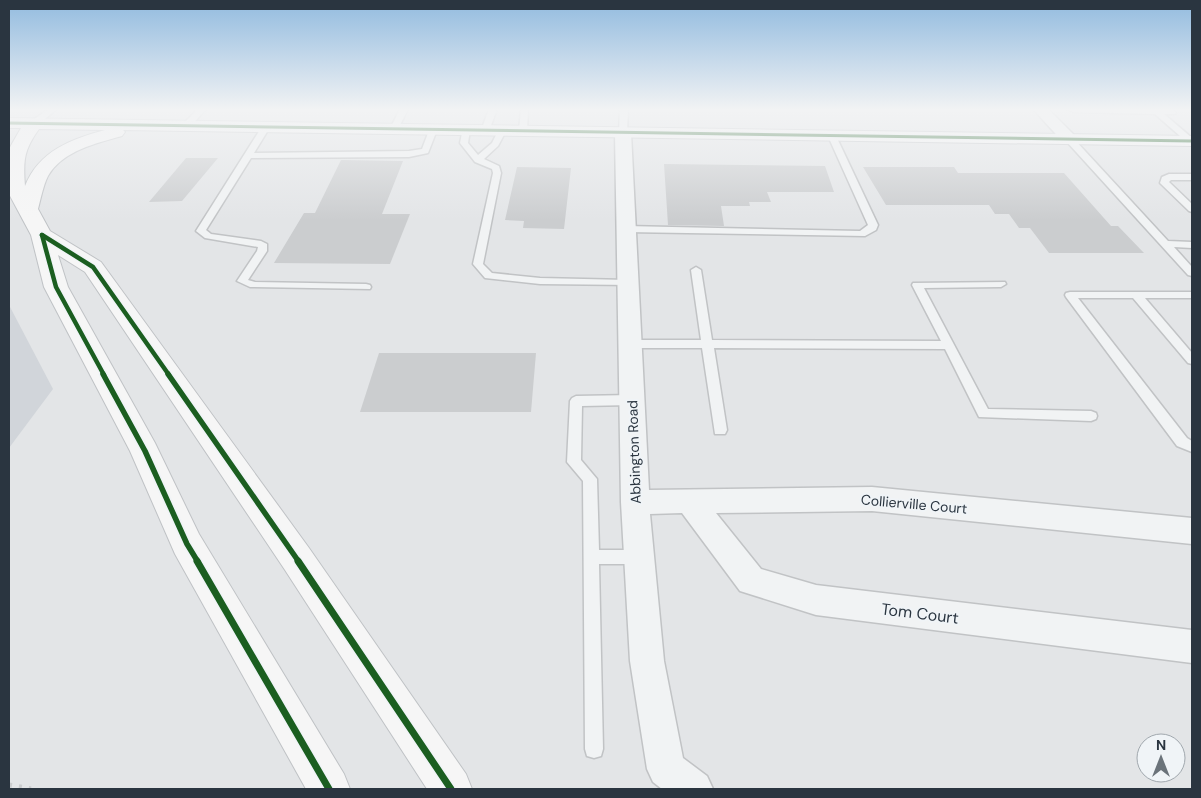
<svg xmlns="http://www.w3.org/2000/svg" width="1201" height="798" viewBox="0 0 1201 798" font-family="'DM Sans',sans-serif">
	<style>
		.built { fill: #d1d5da }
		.building { fill: #cbcdcf }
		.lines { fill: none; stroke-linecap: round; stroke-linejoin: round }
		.lane-casing { stroke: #c1c3c5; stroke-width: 3 }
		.street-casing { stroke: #c1c3c5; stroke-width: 3 }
		.primary-casing { stroke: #bfc2c5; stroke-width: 2 }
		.lane { fill: #f1f3f4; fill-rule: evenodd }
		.street { fill: #f1f3f4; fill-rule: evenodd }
		.primary { fill: #f6f6f6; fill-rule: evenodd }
		.rail { stroke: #cbcdcf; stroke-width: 5; stroke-dasharray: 3 7; stroke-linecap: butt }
		.cycleway-far3-casing { stroke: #f0f4f7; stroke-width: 5 }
		.cycleway-far2-casing { stroke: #f0f4f7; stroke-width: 7 }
		.cycleway-far1-casing { stroke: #f0f4f7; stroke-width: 9 }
		.cycleway-casing { stroke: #f0f4f7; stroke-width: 10 }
		.cycleway-far3 { stroke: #1b5e20; stroke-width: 3 }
		.cycleway-far2 { stroke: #1b5e20; stroke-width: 4.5 }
		.cycleway-far1 { stroke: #1b5e20; stroke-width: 5.5 }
		.cycleway { stroke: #1b5e20; stroke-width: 7 }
		.labels { text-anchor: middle; stroke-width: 4; stroke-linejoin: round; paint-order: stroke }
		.street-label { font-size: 14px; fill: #2a3540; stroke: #f0f4f7 }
		.near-street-label { font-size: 16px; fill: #2a3540; stroke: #f0f4f7 }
	</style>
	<rect width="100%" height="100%" fill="#e3e5e7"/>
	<path class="built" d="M 9,305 L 53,389 L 9,448 Z"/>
	<g class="building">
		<path d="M 186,158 L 218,158 L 182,201 L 149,202 Z"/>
		<path d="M 341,160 L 403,161 L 382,214 L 410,214 L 390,264 L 274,263 L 304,213 L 315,213 Z"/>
		<path d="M 664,164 L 825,166 L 834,192 L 767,192 L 771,202 L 749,202 L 750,206 L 721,206 L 724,226 L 668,225 Z"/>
		<path d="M 517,167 L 571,168 L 564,229 L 523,228 L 524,221 L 505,220 Z"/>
		<path d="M 863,167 L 954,167 L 958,173 L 1064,173 L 1111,226 L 1118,226 L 1144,253 L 1049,253 L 1030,228 L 1019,228 L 1009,214 L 995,214 L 989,205 L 886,205 Z"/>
		<path d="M 379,353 L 536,353 L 531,412 L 360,412 Z"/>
	</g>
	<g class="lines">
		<g class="lane-casing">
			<g id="lane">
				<path d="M 49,109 L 57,109 L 36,126 L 30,126 L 30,122 Z"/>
				<path d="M 198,109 L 206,109 L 189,128 L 183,128 L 183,124 Z"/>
				<path d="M 400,109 L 408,109 L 397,131 L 391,131 L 390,129 Z"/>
				<path d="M 489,109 L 497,109 L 489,131 L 485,133 L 481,131 Z"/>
				<path d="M 521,109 L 528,109 L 527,131 L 523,133 L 519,131 Z"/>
				<path d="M 620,109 L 628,109 L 627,133 L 623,135 L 619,133 Z"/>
				<path d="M 1067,109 L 1173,109 L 1176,112 L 1175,114 L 1164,114 L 1192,138 L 1192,143 L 1188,143 L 1155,114 L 1073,112 Z"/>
				<path d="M 263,125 L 270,127 L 254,153 L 409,151 L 422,149 L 430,128 L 437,130 L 428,153 L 409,157 L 251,158 L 206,230 L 211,234 L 261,241 L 267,244 L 267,251 L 248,280 L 255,282 L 366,284 L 370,285 L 371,287 L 370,289 L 250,287 L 237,281 L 257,251 L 258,247 L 205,238 L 196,231 Z"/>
				<path d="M 463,128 L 470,130 L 468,143 L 478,155 L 492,143 L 499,129 L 506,131 L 498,146 L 484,159 L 499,166 L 501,173 L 483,264 L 492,273 L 540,278 L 628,280 L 633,283 L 632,285 L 540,284 L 485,278 L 473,264 L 493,173 L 492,169 L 475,162 L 460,143 Z"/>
				<path d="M 829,134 L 836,136 L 878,225 L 876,230 L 865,236 L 626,232 L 621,229 L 626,226 L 860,231 L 868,225 L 828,136 Z"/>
				<path d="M 1067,138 L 1073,138 L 1168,241 L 1192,242 L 1192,248 L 1174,247 L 1192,267 L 1192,276 L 1188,275 L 1067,142 Z"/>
				<path d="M 1169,174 L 1192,174 L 1192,180 L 1171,180 L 1169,182 L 1192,204 L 1192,212 L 1189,211 L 1160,183 L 1162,177 Z"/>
				<path d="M 696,267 L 701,270 L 712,340 L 941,341 L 912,285 L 913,283 L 1005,282 L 1006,284 L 1001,287 L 924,288 L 988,409 L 1091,411 L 1096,413 L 1097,416 L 1096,419 L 1091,421 L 979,417 L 945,349 L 714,348 L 727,430 L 725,434 L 715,434 L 702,348 L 630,348 L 624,344 L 630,340 L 701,340 L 691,270 Z"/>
				<path d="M 1070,292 L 1192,292 L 1192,298 L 1145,298 L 1192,353 L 1192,364 L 1188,363 L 1133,298 L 1078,298 L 1187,438 L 1192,441 L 1192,452 L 1177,446 L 1066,297 L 1065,295 L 1066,293 Z"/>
				<path d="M 632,395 L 636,397 L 638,400 L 636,403 L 632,405 L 582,406 L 581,460 L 597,479 L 599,550 L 639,550 L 644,552 L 647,557 L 644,562 L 639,564 L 599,564 L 603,749 L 601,756 L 594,758 L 587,756 L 585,749 L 583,481 L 567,462 L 570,401 L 572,398 L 576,396 Z"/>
			</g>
		</g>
		<g class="street-casing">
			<g id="street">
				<path d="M 1033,109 L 1048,109 L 1076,137 L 1078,140 L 1076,143 L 1064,143 Z"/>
				<path d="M 623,128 L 629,130 L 631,133 L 649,490 L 872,487 L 1192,518 L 1192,544 L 872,511 L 716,513 L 761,569 L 816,585 L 1192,630 L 1192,663 L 816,615 L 740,591 L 682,513 L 650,514 L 664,661 L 683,758 L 707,776 L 713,789 L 662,789 L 653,782 L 647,769 L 630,661 L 621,502 L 615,133 L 617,130 Z"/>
			</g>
		</g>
		<g class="primary-casing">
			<path id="primary" d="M 9,118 L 1192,136 L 1192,146 L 123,130 L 125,132 L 122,136 C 97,143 62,151 48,176 C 43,186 41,198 38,209 L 50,231 L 101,262 L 309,548 L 466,774 L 472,789 L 427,789 L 285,570 L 85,272 L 58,255 L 68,287 L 155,443 L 199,534 L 344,774 L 350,789 L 306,789 L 175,554 L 130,451 L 44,287 L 31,235 L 9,194 L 9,149 L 21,128 L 9,128 ZM 39,129 L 105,130 C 71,139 39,151 25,186 C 23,160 24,150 39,129 Z"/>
		</g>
		<use href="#lane" class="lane"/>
		<use href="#street" class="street"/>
		<use href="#primary" class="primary"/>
		<path class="rail" d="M 9,785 L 31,789"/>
		<g class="cycleway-far3-casing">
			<path id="cycleway-far3" d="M 9,123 L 1192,141"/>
		</g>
		<g class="cycleway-far2-casing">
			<g id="cycleway-far2">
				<path d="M 42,235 L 93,267 L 169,375"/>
				<path d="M 42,235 L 56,287 L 104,375"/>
			</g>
		</g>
		<g class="cycleway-far1-casing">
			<g id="cycleway-far1">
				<path d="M 103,374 L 145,451 L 187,544 L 198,562"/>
				<path d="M 168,374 L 299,562"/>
			</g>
		</g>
		<g class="cycleway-casing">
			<g id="cycleway">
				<path d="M 197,561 L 329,789"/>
				<path d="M 298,561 L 451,789"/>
			</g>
		</g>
		<use href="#cycleway-far3" class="cycleway-far3"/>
		<use href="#cycleway-far2" class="cycleway-far2"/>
		<use href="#cycleway-far1" class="cycleway-far1"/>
		<use href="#cycleway" class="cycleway"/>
	</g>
	<linearGradient id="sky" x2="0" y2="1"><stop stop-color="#92bbdf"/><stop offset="0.5" stop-color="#f2f3f4"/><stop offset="1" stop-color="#f2f3f4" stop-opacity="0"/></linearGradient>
	<rect width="1201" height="220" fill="url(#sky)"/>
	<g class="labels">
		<g class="street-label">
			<text transform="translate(634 452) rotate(-92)" y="5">Abbington Road</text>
			<text transform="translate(914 504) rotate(5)" y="5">Collierville Court</text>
		</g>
		<g class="near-street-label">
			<text transform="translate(920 613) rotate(7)" y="6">Tom Court</text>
		</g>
	</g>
	<rect width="1201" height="798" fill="none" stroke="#2a3540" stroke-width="20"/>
	<g transform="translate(1161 758)"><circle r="24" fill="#f0f4f7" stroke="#a1a8ae"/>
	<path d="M0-4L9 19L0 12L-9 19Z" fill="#6b737a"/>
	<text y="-8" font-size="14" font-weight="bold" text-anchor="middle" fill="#2a3540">N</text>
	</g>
</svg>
